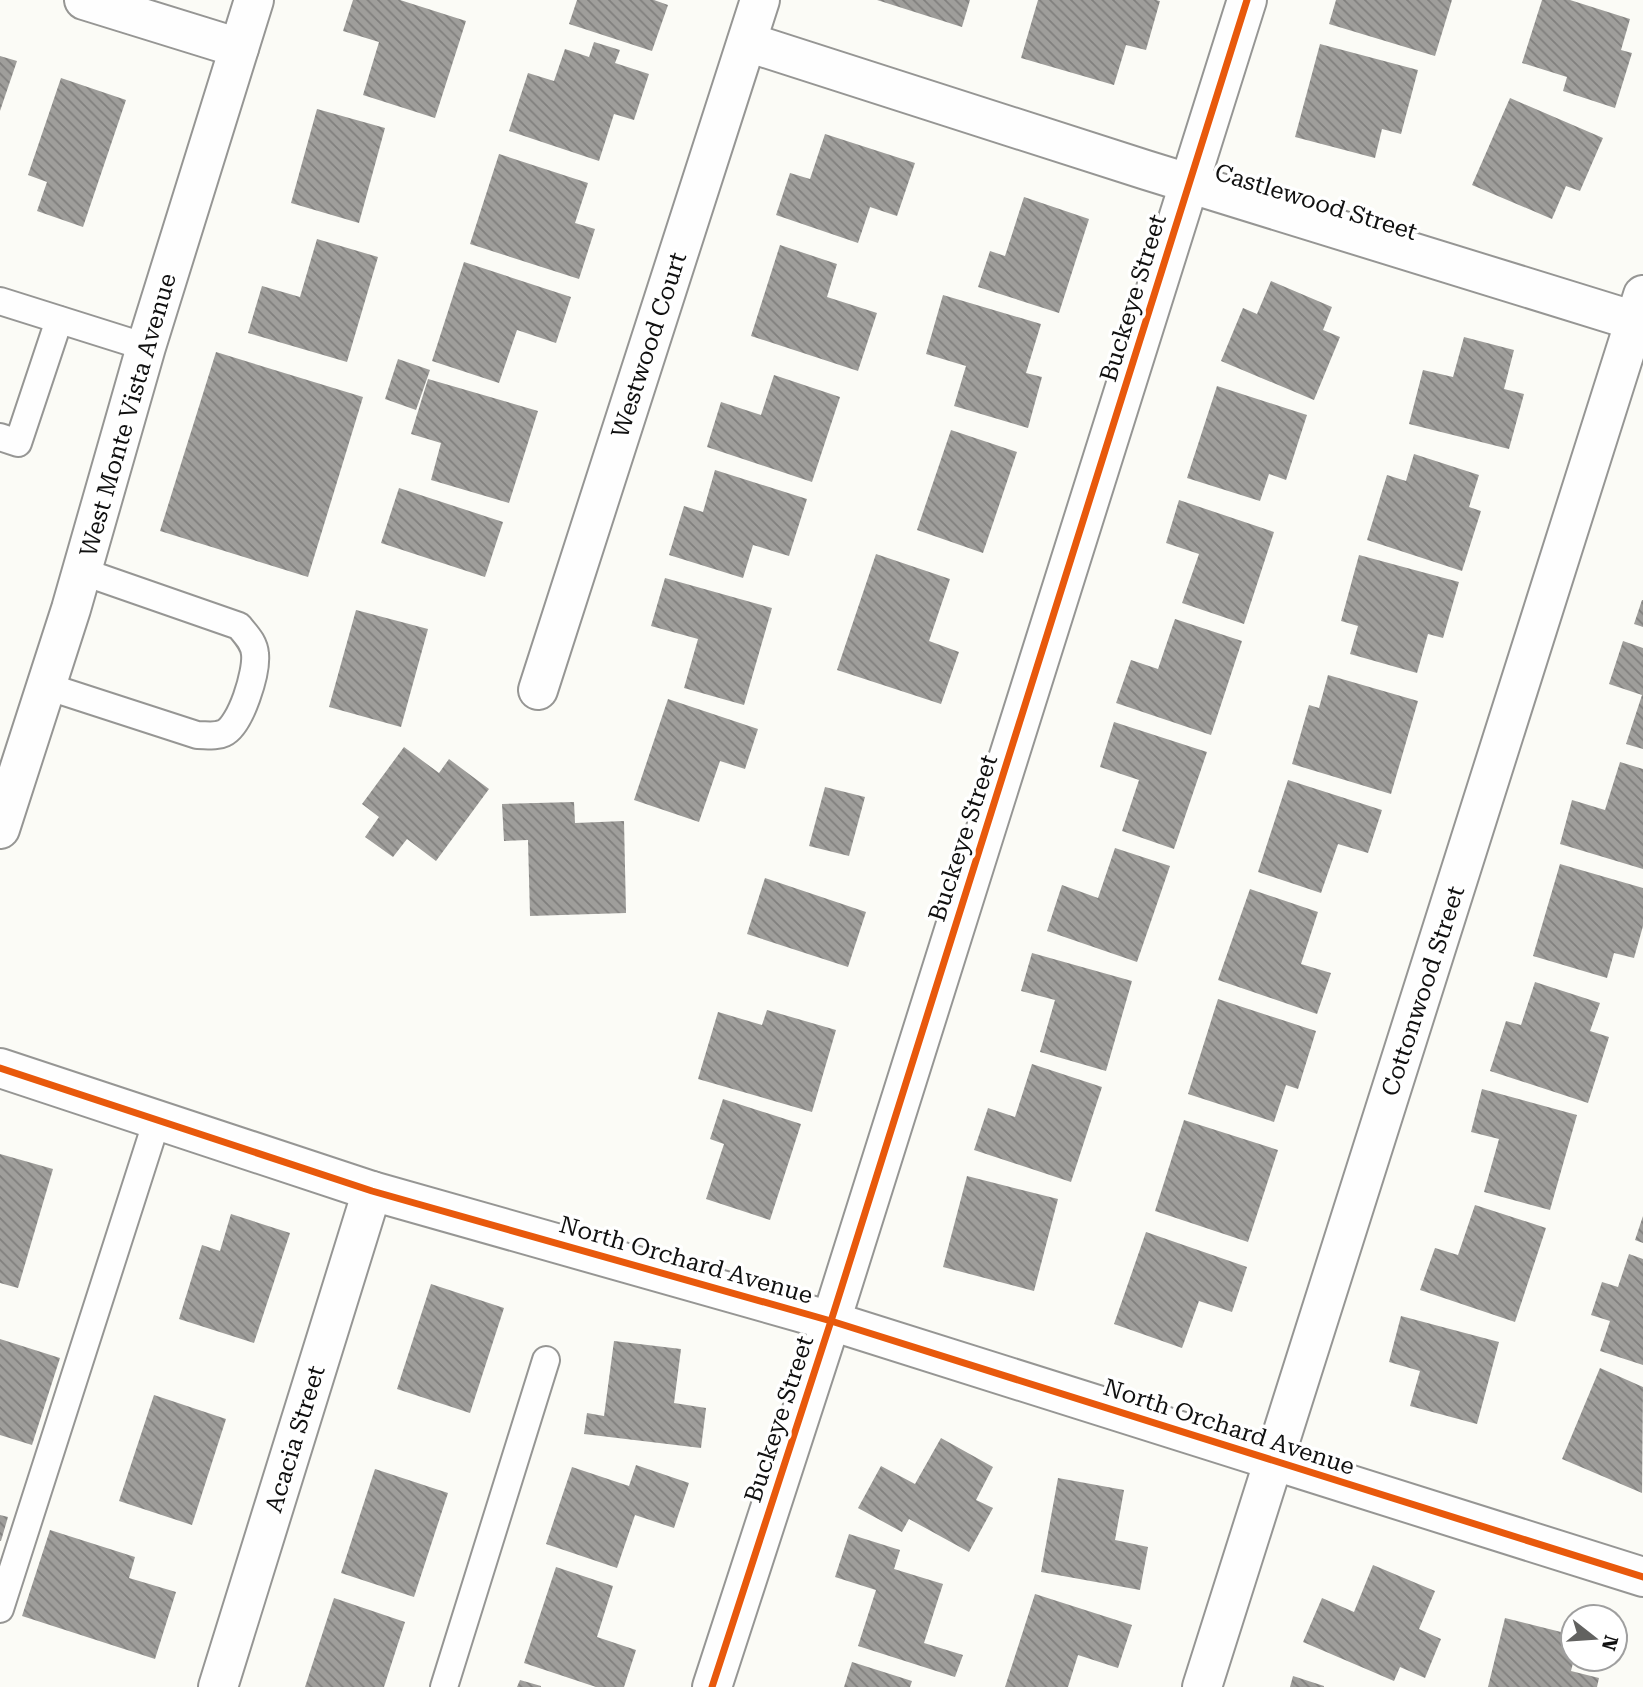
<svg xmlns="http://www.w3.org/2000/svg" width="1643" height="1687" viewBox="0 0 1643 1687" font-family="'Roboto Serif',serif">
	<style>
		.building { fill: url(#building-back-hatch) }
		.lines { fill: none; stroke-linecap: round; stroke-linejoin: round }
		.service-casing { stroke: #969694; stroke-width: 30 }
		.minor-casing { stroke: #969694; stroke-width: 42 }
		.tertiary-casing { stroke: #969694; stroke-width: 42 }
		.service { stroke: #fefefe; stroke-width: 26 }
		.minor { stroke: #fefefe; stroke-width: 38 }
		.tertiary { stroke: #fefefe; stroke-width: 38 }
		.cycleway-casing { stroke: #fff; stroke-width: 11 }
		.cycleway { stroke: #e8590c; stroke-width: 7 }
		.labels { text-anchor: middle; stroke-width: 7; stroke-linejoin: round; paint-order: stroke }
		.street-label { font-size: 24px; fill: #101010; stroke: #fff }
	</style>
	<defs>
		<pattern id="building-back-hatch" width="6" height="6" patternUnits="userSpaceOnUse" patternTransform="scale(1.75)"><rect width="6" height="6" fill="#9f9e9b"/><path d="M-1 5l2 2M0 0l6 6M5-1l2 2" fill="none" stroke="#807f7d"/></pattern>
	</defs>
	<rect width="100%" height="100%" fill="#fbfbf6"/>
	<g class="building">
		<path d="M 353,0 L 400,0 L 466,21 L 435,118 L 363,95 L 379,42 L 343,31 Z"/>
		<path d="M 577,0 L 654,0 L 668,5 L 652,51 L 569,24 Z"/>
		<path d="M 877,0 L 970,0 L 962,27 Z"/>
		<path d="M 1038,0 L 1156,0 L 1160,1 L 1146,50 L 1126,45 L 1114,85 L 1021,58 Z"/>
		<path d="M 1336,0 L 1452,0 L 1435,56 L 1329,24 Z"/>
		<path d="M 1542,0 L 1570,0 L 1630,19 L 1621,50 L 1632,53 L 1615,108 L 1563,91 L 1567,77 L 1522,63 Z"/>
		<path d="M 594,42 L 620,50 L 615,63 L 649,74 L 634,120 L 614,114 L 599,161 L 509,131 L 528,73 L 554,81 L 565,49 L 589,57 Z"/>
		<path d="M 1320,44 L 1418,70 L 1401,134 L 1382,129 L 1375,158 L 1295,137 Z"/>
		<path d="M 0,56 L 17,61 L 0,111 Z"/>
		<path d="M 61,78 L 126,100 L 83,227 L 37,211 L 47,182 L 28,175 Z"/>
		<path d="M 1510,98 L 1603,138 L 1580,191 L 1566,186 L 1552,219 L 1472,185 Z"/>
		<path d="M 317,109 L 385,128 L 359,223 L 291,203 Z"/>
		<path d="M 825,134 L 915,163 L 897,216 L 870,207 L 858,243 L 776,215 L 790,173 L 810,179 Z"/>
		<path d="M 499,154 L 588,183 L 575,223 L 595,229 L 579,279 L 470,244 Z"/>
		<path d="M 1024,197 L 1089,219 L 1059,313 L 978,287 L 990,251 L 1005,256 Z"/>
		<path d="M 317,239 L 378,257 L 347,362 L 248,333 L 262,286 L 300,297 Z"/>
		<path d="M 780,245 L 837,264 L 827,297 L 877,313 L 858,371 L 751,336 Z"/>
		<path d="M 464,262 L 571,297 L 556,343 L 517,330 L 499,383 L 432,361 Z"/>
		<path d="M 1271,281 L 1332,307 L 1323,330 L 1340,337 L 1314,400 L 1221,361 L 1243,308 L 1257,314 Z"/>
		<path d="M 943,295 L 1041,324 L 1026,373 L 1042,377 L 1028,428 L 954,406 L 966,366 L 926,354 Z"/>
		<path d="M 1464,337 L 1514,350 L 1504,389 L 1524,394 L 1509,449 L 1409,424 L 1423,370 L 1453,377 Z"/>
		<path d="M 216,352 L 363,397 L 308,577 L 160,531 Z"/>
		<path d="M 398,359 L 430,370 L 416,410 L 385,399 Z"/>
		<path d="M 774,375 L 840,397 L 812,482 L 707,447 L 721,402 L 761,415 Z"/>
		<path d="M 428,379 L 538,411 L 509,503 L 431,480 L 441,443 L 411,434 Z"/>
		<path d="M 1217,386 L 1307,415 L 1286,480 L 1269,474 L 1260,501 L 1187,478 Z"/>
		<path d="M 951,430 L 1017,452 L 983,553 L 917,530 Z"/>
		<path d="M 1414,454 L 1479,475 L 1469,507 L 1481,511 L 1462,571 L 1367,540 L 1387,475 L 1406,481 Z"/>
		<path d="M 715,470 L 807,499 L 789,556 L 753,545 L 743,578 L 669,555 L 684,506 L 703,512 Z"/>
		<path d="M 399,488 L 503,522 L 485,577 L 381,543 Z"/>
		<path d="M 1179,500 L 1274,532 L 1244,624 L 1182,603 L 1199,554 L 1166,543 Z"/>
		<path d="M 876,554 L 950,579 L 929,641 L 959,652 L 941,704 L 837,670 Z"/>
		<path d="M 1359,555 L 1459,582 L 1443,638 L 1428,634 L 1417,673 L 1350,654 L 1358,626 L 1341,621 Z"/>
		<path d="M 665,578 L 772,608 L 744,705 L 684,688 L 698,639 L 651,626 Z"/>
		<path d="M 1642,600 L 1643,600 L 1643,627 L 1634,624 Z"/>
		<path d="M 356,610 L 428,629 L 401,727 L 329,707 Z"/>
		<path d="M 1175,619 L 1242,641 L 1211,735 L 1116,703 L 1131,660 L 1158,669 Z"/>
		<path d="M 1623,641 L 1643,648 L 1643,749 L 1626,744 L 1642,695 L 1609,684 Z"/>
		<path d="M 1328,675 L 1418,701 L 1391,794 L 1292,764 L 1309,705 L 1319,708 Z"/>
		<path d="M 668,699 L 758,729 L 745,769 L 720,761 L 699,822 L 634,800 Z"/>
		<path d="M 1114,722 L 1207,752 L 1174,849 L 1122,831 L 1139,780 L 1100,767 Z"/>
		<path d="M 404,747 L 439,773 L 449,759 L 489,789 L 436,861 L 407,839 L 393,857 L 365,837 L 379,817 L 362,804 Z"/>
		<path d="M 1620,762 L 1643,769 L 1643,869 L 1560,844 L 1572,800 L 1605,810 Z"/>
		<path d="M 1288,780 L 1382,810 L 1368,853 L 1338,844 L 1321,893 L 1258,872 Z"/>
		<path d="M 825,787 L 865,797 L 849,856 L 809,846 Z"/>
		<path d="M 574,802 L 575,823 L 624,821 L 626,913 L 530,916 L 528,840 L 504,841 L 502,804 Z"/>
		<path d="M 1115,848 L 1170,866 L 1137,962 L 1047,931 L 1062,885 L 1098,898 Z"/>
		<path d="M 1560,864 L 1643,888 L 1643,926 L 1634,958 L 1614,953 L 1607,978 L 1533,956 Z"/>
		<path d="M 765,878 L 866,912 L 848,967 L 747,934 Z"/>
		<path d="M 1250,889 L 1318,912 L 1301,964 L 1331,973 L 1317,1014 L 1218,980 Z"/>
		<path d="M 1032,953 L 1132,981 L 1106,1071 L 1040,1052 L 1055,1000 L 1021,991 Z"/>
		<path d="M 1535,982 L 1600,1003 L 1590,1031 L 1609,1037 L 1588,1103 L 1490,1071 L 1506,1021 L 1521,1025 Z"/>
		<path d="M 1218,999 L 1316,1031 L 1298,1089 L 1286,1085 L 1274,1122 L 1188,1094 Z"/>
		<path d="M 767,1010 L 836,1030 L 812,1112 L 698,1079 L 718,1012 L 762,1025 Z"/>
		<path d="M 1032,1064 L 1102,1087 L 1071,1182 L 974,1150 L 988,1108 L 1015,1117 Z"/>
		<path d="M 1482,1089 L 1577,1115 L 1550,1210 L 1484,1192 L 1499,1139 L 1471,1132 Z"/>
		<path d="M 723,1099 L 801,1124 L 770,1220 L 706,1199 L 724,1144 L 710,1139 Z"/>
		<path d="M 1184,1120 L 1278,1150 L 1248,1242 L 1155,1211 Z"/>
		<path d="M 0,1154 L 53,1169 L 18,1288 L 0,1283 Z"/>
		<path d="M 967,1176 L 1058,1199 L 1034,1291 L 943,1267 Z"/>
		<path d="M 1475,1205 L 1546,1228 L 1515,1322 L 1420,1290 L 1435,1248 L 1458,1255 Z"/>
		<path d="M 231,1214 L 290,1233 L 254,1343 L 179,1319 L 202,1245 L 220,1251 Z"/>
		<path d="M 1643,1216 L 1643,1243 L 1635,1240 Z"/>
		<path d="M 1146,1232 L 1247,1267 L 1232,1312 L 1199,1301 L 1182,1348 L 1114,1324 Z"/>
		<path d="M 1629,1254 L 1643,1259 L 1643,1365 L 1600,1351 L 1610,1321 L 1591,1315 L 1602,1282 L 1618,1287 Z"/>
		<path d="M 431,1284 L 504,1308 L 470,1413 L 397,1389 Z"/>
		<path d="M 1401,1316 L 1499,1342 L 1477,1424 L 1410,1406 L 1420,1371 L 1389,1362 Z"/>
		<path d="M 0,1339 L 60,1358 L 32,1445 L 0,1435 Z"/>
		<path d="M 614,1341 L 681,1349 L 674,1403 L 706,1408 L 701,1448 L 584,1434 L 587,1413 L 604,1416 Z"/>
		<path d="M 1600,1368 L 1643,1387 L 1642,1493 L 1562,1459 Z"/>
		<path d="M 154,1395 L 226,1419 L 192,1525 L 119,1501 Z"/>
		<path d="M 941,1438 L 993,1467 L 976,1500 L 993,1508 L 969,1552 L 909,1519 L 902,1532 L 858,1508 L 881,1466 L 915,1484 Z"/>
		<path d="M 636,1465 L 689,1483 L 674,1528 L 635,1515 L 617,1568 L 546,1544 L 572,1467 L 629,1486 Z"/>
		<path d="M 375,1469 L 448,1493 L 414,1597 L 341,1573 Z"/>
		<path d="M 1058,1478 L 1124,1490 L 1115,1540 L 1148,1547 L 1140,1590 L 1041,1572 Z"/>
		<path d="M 0,1515 L 8,1517 L 1,1541 L 0,1541 Z"/>
		<path d="M 50,1530 L 135,1557 L 129,1578 L 176,1592 L 155,1659 L 22,1616 Z"/>
		<path d="M 849,1534 L 900,1550 L 894,1569 L 943,1584 L 924,1643 L 963,1655 L 955,1677 L 858,1646 L 876,1590 L 835,1577 Z"/>
		<path d="M 1373,1565 L 1435,1591 L 1419,1629 L 1441,1639 L 1425,1678 L 1400,1667 L 1394,1681 L 1303,1642 L 1322,1598 L 1354,1612 Z"/>
		<path d="M 556,1567 L 613,1586 L 597,1637 L 636,1650 L 624,1687 L 596,1687 L 524,1663 Z"/>
		<path d="M 1035,1594 L 1132,1625 L 1118,1668 L 1078,1655 L 1068,1687 L 1005,1687 Z"/>
		<path d="M 334,1598 L 405,1622 L 384,1687 L 305,1687 Z"/>
		<path d="M 1505,1618 L 1573,1635 L 1574,1659 L 1571,1671 L 1599,1678 L 1597,1687 L 1488,1687 Z"/>
		<path d="M 852,1662 L 912,1681 L 910,1687 L 844,1687 Z"/>
		<path d="M 1293,1676 L 1324,1686 L 1324,1687 L 1290,1687 Z"/>
		<path d="M 520,1680 L 541,1686 L 541,1687 L 517,1687 Z"/>
	</g>
	<g class="lines">
		<g class="service-casing">
			<g id="service">
				<path d="M 0,301 L 146,347"/>
				<path d="M 0,437 L 18,443 L 59,320"/>
				<path d="M 46,686 L 197,735 C 207,735 216,737 224,733 C 241,725 257,672 255,654 C 254,642 246,635 239,626 L 81,571"/>
				<path d="M 0,1609 L 157,1120"/>
				<path d="M 444,1687 L 546,1360"/>
			</g>
		</g>
		<g class="minor-casing">
			<g id="minor">
				<path d="M 84,0 L 239,48"/>
				<path d="M 747,42 L 1146,170 L 1635,321"/>
				<path d="M 538,690 L 760,0"/>
				<path d="M 218,1687 L 372,1191"/>
				<path d="M 712,1687 L 831,1321 L 1247,0"/>
				<path d="M 1202,1687 L 1643,295"/>
			</g>
		</g>
		<g class="tertiary-casing">
			<g id="tertiary">
				<path d="M 0,829 L 71,609 L 146,347 L 254,0"/>
				<path d="M 0,1068 L 372,1191 L 831,1321 L 1643,1577"/>
			</g>
		</g>
		<use href="#service" class="service"/>
		<use href="#minor" class="minor"/>
		<use href="#tertiary" class="tertiary"/>
		<g class="cycleway-casing">
			<g id="cycleway">
				<path d="M 0,1068 L 372,1191 L 831,1321 L 1643,1577"/>
				<path d="M 712,1687 L 831,1321 L 1247,0"/>
			</g>
		</g>
		<use href="#cycleway" class="cycleway"/>
	</g>
	<g class="labels">
		<g class="street-label">
			<text transform="translate(1316 202) rotate(17)" y="8">Castlewood Street</text>
			<text transform="translate(1133 298) rotate(-73)" y="8">Buckeye Street</text>
			<text transform="translate(649 345) rotate(-72)" y="8">Westwood Court</text>
			<text transform="translate(128 415) rotate(-74)" y="8">West Monte Vista Avenue</text>
			<text transform="translate(963 838) rotate(-72)" y="8">Buckeye Street</text>
			<text transform="translate(1423 991) rotate(-72)" y="8">Cottonwood Street</text>
			<text transform="translate(686 1260) rotate(16)" y="8">North Orchard Avenue</text>
			<text transform="translate(779 1419) rotate(-72)" y="8">Buckeye Street</text>
			<text transform="translate(1229 1427) rotate(18)" y="8">North Orchard Avenue</text>
			<text transform="translate(295 1439) rotate(-73)" y="8">Acacia Street</text>
		</g>
	</g>
	<g transform="translate(1594 1638) rotate(107)"><circle r="33" fill="#ffffff" stroke="#9f9f9f" stroke-width="2"/>
	<path d="M0-5L12 26L0 18L-12 26Z" fill="#626260"/>
	<text y="-10" font-size="19" font-weight="bold" text-anchor="middle" fill="#101010">N</text>
	</g>
</svg>
